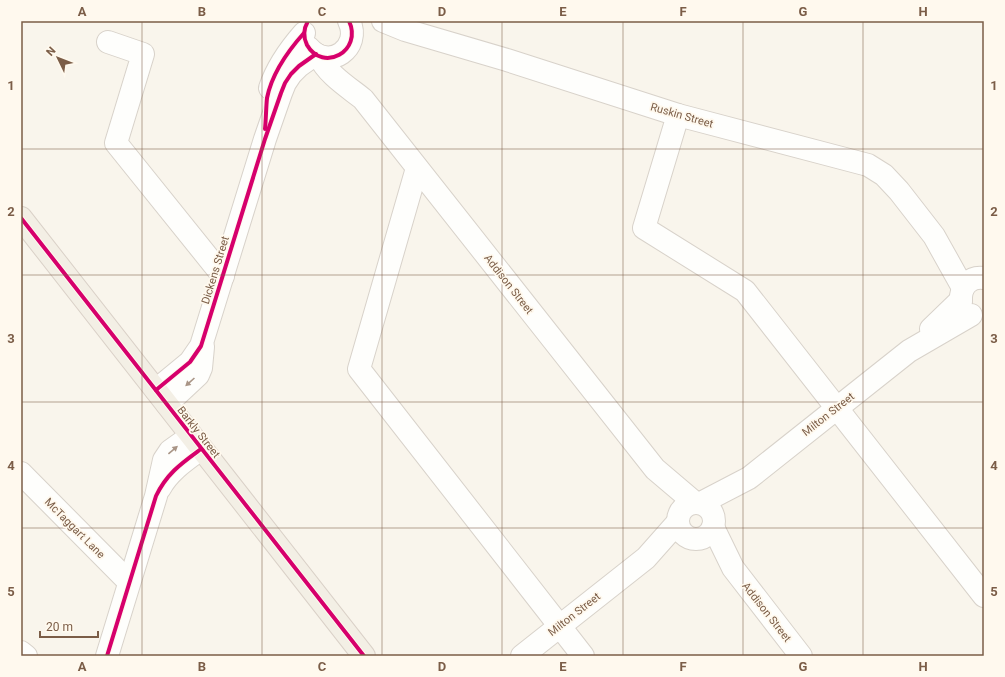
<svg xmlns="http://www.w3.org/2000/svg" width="1005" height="677" viewBox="0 0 1005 677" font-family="Roboto,sans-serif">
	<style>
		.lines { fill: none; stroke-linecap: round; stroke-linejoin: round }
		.minor-casing { stroke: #d8d2ca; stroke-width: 24 }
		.major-casing { stroke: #dad1c8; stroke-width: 24 }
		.minor { stroke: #fefefc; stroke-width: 22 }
		.major { stroke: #f3efe5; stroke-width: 22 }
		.cycleway-casing { stroke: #fff9ee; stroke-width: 6 }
		.cycleway { stroke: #d6006c; stroke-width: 4 }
		.oneway { fill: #a99586 }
		.grid { fill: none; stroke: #7b5d47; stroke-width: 1; stroke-opacity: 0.55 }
		.labels { text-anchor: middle; stroke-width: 3.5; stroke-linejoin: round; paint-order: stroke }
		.street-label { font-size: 11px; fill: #7b5d47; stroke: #fff9ee }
		.neatline { fill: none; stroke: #7b5d47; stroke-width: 1.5 }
		.grid-label { font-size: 13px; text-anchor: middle; font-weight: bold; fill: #7b5d47 }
	</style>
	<rect width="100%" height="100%" fill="#f9f5ec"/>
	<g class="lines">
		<g class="minor-casing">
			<g id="minor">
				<path d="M 383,21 L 405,30 L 507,60 L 678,115 L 868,165 L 884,175 L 899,191 L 934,236 L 963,288"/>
				<path d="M 108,42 L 143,54 L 116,143 L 223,276"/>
				<path d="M 309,48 C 329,71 362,48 349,21"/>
				<path d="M 319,56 C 327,74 348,87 363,99 L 655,469 L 695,503"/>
				<path d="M 270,88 C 277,67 289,50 304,33"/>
				<path d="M 678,115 L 644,228 L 745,291 L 984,596"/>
				<path d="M 417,168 L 359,369 L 583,656"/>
				<path d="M 961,301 C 960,286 970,276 984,278"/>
				<path d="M 931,329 L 961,300"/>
				<path d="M 156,390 L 190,362 L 201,346 L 265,139 L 281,93 L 285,83 L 291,74 L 299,66 L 316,54"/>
				<path d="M 167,404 L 198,375 L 201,368 L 203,347"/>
				<path d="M 21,473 L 129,582"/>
				<path d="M 160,488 C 169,471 186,460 201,449"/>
				<circle cx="696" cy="521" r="18"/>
				<path d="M 701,503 L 749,478 L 909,351 L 971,315"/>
				<path d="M 713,527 L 733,568 L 801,656"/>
				<path d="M 21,652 L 26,656"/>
				<path d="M 107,656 L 156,496 L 164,460 L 170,451 L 191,436"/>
				<path d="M 522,656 L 646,558 L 677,523"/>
			</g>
		</g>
		<g class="major-casing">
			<path id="major" d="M 21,218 L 364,656"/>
		</g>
		<use href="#minor" class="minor"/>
		<use href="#major" class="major"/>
		<g class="cycleway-casing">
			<g id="cycleway">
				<path d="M 308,21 C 304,28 303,37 307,45 C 323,73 363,51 349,21"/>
				<path d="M 265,129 C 266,119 266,108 267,98 C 272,73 287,52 304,33"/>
				<path d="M 21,218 L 364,656"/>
				<path d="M 156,390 L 190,362 L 201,346 L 265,139 L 281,93 L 285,83 L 291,74 L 299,66 L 316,54"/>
				<path d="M 107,656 L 156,496 C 167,473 182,463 201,449"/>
			</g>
		</g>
		<use href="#cycleway" class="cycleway"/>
	</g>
	<defs><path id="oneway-solid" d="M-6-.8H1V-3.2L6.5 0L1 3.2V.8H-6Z"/></defs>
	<g class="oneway">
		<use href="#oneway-solid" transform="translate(190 382) rotate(138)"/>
		<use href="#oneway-solid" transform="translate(173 450) rotate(-40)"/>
	</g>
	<path class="grid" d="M 142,21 L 142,656M 262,21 L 262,656M 382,21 L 382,656M 502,21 L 502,656M 623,21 L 623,656M 743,21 L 743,656M 863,21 L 863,656M 21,149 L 984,149M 21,275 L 984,275M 21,402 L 984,402M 21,528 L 984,528"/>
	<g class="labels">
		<g class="street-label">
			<text transform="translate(682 115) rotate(16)" y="4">Ruskin Street</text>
			<text transform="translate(215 270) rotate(-73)" y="4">Dickens Street</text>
			<text transform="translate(509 284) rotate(52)" y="4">Addison Street</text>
			<text transform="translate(828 414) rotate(-38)" y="4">Milton Street</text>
			<text transform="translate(199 432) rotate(52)" y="4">Barkly Street</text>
			<text transform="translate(75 528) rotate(45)" y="4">McTaggart Lane</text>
			<text transform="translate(767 612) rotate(52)" y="4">Addison Street</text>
			<text transform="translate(574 614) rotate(-38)" y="4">Milton Street</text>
		</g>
	</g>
	<rect width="1005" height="677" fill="none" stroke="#fff9ee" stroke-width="44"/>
	<g transform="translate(58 58) rotate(313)" stroke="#fff9ee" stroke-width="3" paint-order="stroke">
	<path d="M0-3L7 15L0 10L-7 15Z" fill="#7b5d47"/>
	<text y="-6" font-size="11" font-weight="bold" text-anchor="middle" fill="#7b5d47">N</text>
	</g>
	<path d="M40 631v6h58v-6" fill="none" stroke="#7b5d47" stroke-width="2"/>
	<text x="46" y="631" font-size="12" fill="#7b5d47" stroke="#fff9ee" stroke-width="3" paint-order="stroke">20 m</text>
	<rect x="22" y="22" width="961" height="633" class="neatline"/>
	<g class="grid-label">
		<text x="82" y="16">A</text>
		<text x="202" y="16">B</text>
		<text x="322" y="16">C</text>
		<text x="442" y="16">D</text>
		<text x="563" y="16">E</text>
		<text x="683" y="16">F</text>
		<text x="803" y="16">G</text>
		<text x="923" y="16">H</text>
		<text x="11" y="90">1</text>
		<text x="994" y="90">1</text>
		<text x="11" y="216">2</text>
		<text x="994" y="216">2</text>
		<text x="11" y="343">3</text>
		<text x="994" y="343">3</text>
		<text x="11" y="470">4</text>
		<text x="994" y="470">4</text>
		<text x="11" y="596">5</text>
		<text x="994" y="596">5</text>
		<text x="82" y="671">A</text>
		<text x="202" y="671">B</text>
		<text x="322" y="671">C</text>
		<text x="442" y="671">D</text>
		<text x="563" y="671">E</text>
		<text x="683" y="671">F</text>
		<text x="803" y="671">G</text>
		<text x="923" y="671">H</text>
	</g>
</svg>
